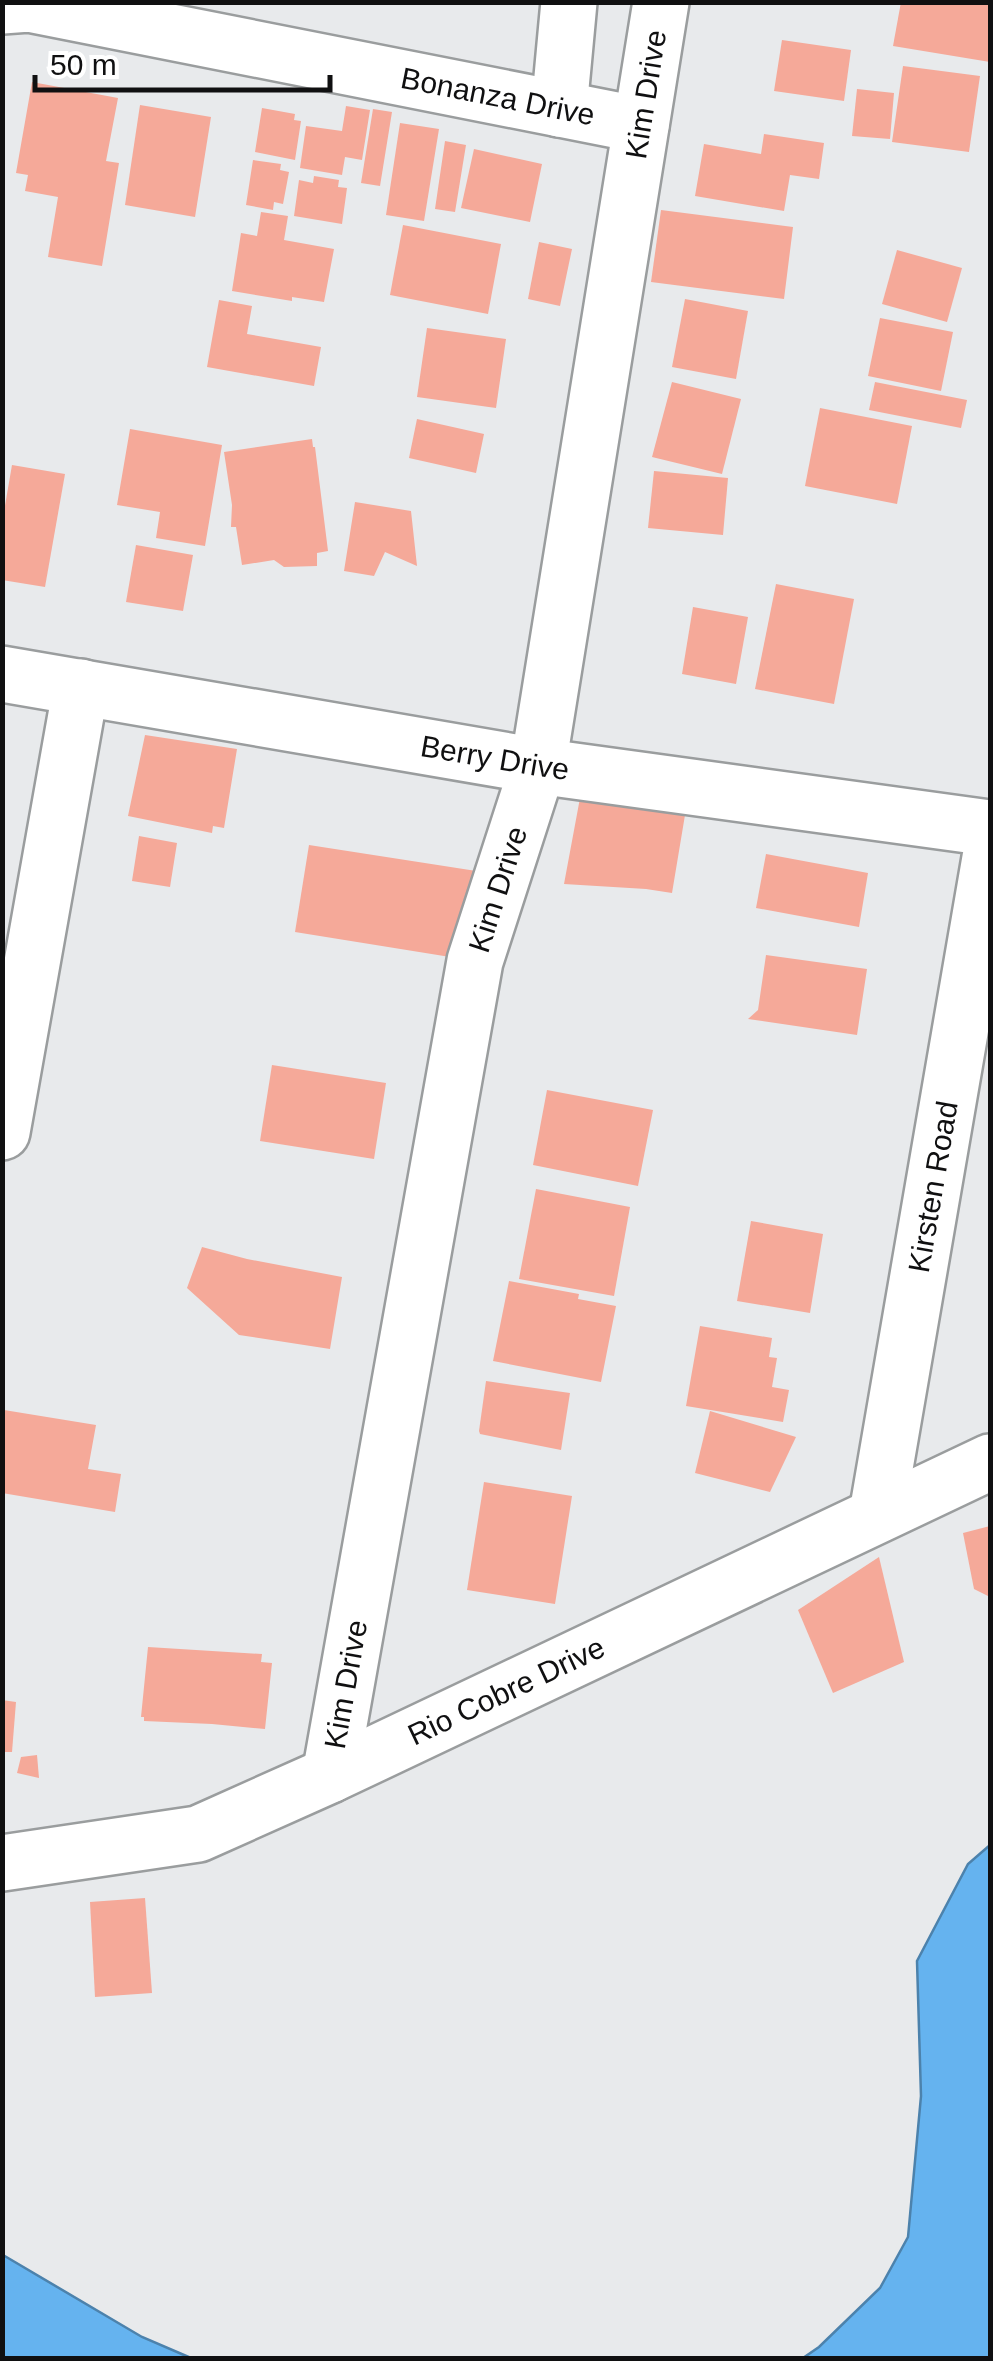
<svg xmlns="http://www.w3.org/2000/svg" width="993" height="2361" viewBox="0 0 993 2361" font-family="Arial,sans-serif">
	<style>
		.water { fill: #65b3ef; stroke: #4c82ac; stroke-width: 2.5 }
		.building { fill: #f5a999 }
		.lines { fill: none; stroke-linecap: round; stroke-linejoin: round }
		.minor-casing { stroke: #9a9d9e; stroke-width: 60 }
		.minor { stroke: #fff; stroke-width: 55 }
		.labels { text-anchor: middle; stroke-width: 9; stroke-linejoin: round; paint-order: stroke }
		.street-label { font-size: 30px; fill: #101011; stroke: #fff }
	</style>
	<rect width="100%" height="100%" fill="#e8eaec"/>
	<g class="water">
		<path d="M 990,1845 L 990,2358 L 803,2358 L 819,2347 L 880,2288 L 908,2237 L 921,2096 L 917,1961 L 968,1864 Z"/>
		<path d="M 3,2255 L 142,2337 L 191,2358 L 3,2358 Z"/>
	</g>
	<g class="building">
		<path d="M 901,2 L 990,2 L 990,62 L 893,46 Z"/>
		<path d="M 782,40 L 851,50 L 844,101 L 774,91 Z"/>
		<path d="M 903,66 L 980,76 L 969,152 L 892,142 Z"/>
		<path d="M 32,82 L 118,98 L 106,161 L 119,163 L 102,266 L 48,257 L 58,197 L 25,191 L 28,175 L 16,173 Z"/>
		<path d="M 857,89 L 894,93 L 890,139 L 852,136 Z"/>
		<path d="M 140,105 L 211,117 L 195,217 L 125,205 Z"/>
		<path d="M 346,106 L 370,110 L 362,160 L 345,157 L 342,175 L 300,168 L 306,126 L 342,131 Z"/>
		<path d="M 262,108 L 295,114 L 294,120 L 301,121 L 295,160 L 255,152 Z"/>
		<path d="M 373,109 L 392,112 L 380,186 L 361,183 Z"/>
		<path d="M 400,123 L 439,129 L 424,221 L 386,215 Z"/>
		<path d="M 764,134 L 824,143 L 819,179 L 790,175 L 784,211 L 695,196 L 704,144 L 761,154 Z"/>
		<path d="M 445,141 L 466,145 L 455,212 L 435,209 Z"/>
		<path d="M 474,149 L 542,164 L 530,222 L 461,208 Z"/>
		<path d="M 253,160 L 281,164 L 280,170 L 289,172 L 283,204 L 274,202 L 273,210 L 246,205 Z"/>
		<path d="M 314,176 L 339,180 L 338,187 L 347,188 L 342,224 L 294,216 L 299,180 L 313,183 Z"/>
		<path d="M 661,210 L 793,227 L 784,299 L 651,282 Z"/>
		<path d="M 261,212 L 288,216 L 284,240 L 334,249 L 324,302 L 292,297 L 292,301 L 232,291 L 241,233 L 257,236 Z"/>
		<path d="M 403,225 L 501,244 L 488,314 L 390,295 Z"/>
		<path d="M 539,242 L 572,249 L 560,306 L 528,299 Z"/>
		<path d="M 897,250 L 962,268 L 947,322 L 882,304 Z"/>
		<path d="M 685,299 L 748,311 L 736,379 L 672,367 Z"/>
		<path d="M 219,300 L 252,306 L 247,334 L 321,347 L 314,386 L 207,367 Z"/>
		<path d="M 880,318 L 953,332 L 941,391 L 868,376 Z"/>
		<path d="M 427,328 L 506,339 L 496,408 L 417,397 Z"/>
		<path d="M 672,382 L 741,399 L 722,474 L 652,457 Z"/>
		<path d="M 875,382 L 967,400 L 961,428 L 869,410 Z"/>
		<path d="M 820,408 L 912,426 L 897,504 L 805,486 Z"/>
		<path d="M 417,419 L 484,434 L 476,473 L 409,458 Z"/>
		<path d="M 130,429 L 222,445 L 205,546 L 156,538 L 160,512 L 117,505 Z"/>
		<path d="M 312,439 L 313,447 L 315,447 L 328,551 L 317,553 L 317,566 L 284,567 L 274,560 L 242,565 L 236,527 L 231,527 L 232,505 L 224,452 Z"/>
		<path d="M 12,465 L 65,474 L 45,587 L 2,580 L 2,523 Z"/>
		<path d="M 654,471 L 728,478 L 723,535 L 648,528 Z"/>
		<path d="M 355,502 L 411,511 L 417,566 L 385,552 L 374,576 L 344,571 Z"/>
		<path d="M 136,545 L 193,555 L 183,611 L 126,602 Z"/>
		<path d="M 776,584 L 854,599 L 834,704 L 755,689 Z"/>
		<path d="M 693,607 L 748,617 L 736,684 L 682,674 Z"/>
		<path d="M 145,735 L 237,749 L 224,828 L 213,826 L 212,833 L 128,816 Z"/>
		<path d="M 580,798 L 686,809 L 672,893 L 646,889 L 564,884 Z"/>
		<path d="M 139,836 L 177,843 L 170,887 L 132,881 Z"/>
		<path d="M 309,845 L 502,875 L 475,961 L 295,932 Z"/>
		<path d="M 766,854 L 868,873 L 859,927 L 756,908 Z"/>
		<path d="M 766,955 L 867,969 L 857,1035 L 748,1019 L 758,1010 Z"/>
		<path d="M 272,1065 L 386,1083 L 374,1159 L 260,1141 Z"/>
		<path d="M 547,1090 L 653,1110 L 638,1186 L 533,1165 Z"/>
		<path d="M 536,1189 L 630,1207 L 614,1296 L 519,1279 Z"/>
		<path d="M 751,1221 L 823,1234 L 810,1313 L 737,1301 Z"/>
		<path d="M 202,1247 L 247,1259 L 342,1277 L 330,1349 L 239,1335 L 187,1288 Z"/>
		<path d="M 509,1281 L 579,1294 L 578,1299 L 616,1306 L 601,1382 L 493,1361 Z"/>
		<path d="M 700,1326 L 772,1338 L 769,1357 L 777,1358 L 772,1387 L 789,1390 L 783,1422 L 686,1406 Z"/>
		<path d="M 486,1381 L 570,1393 L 561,1450 L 480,1434 L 479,1431 Z"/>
		<path d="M 4,1410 L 96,1425 L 88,1469 L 121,1474 L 115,1512 L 2,1493 Z"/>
		<path d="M 710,1411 L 796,1437 L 770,1492 L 695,1473 Z"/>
		<path d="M 484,1482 L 572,1496 L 555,1604 L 467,1590 Z"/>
		<path d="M 990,1526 L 990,1597 L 974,1589 L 963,1533 Z"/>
		<path d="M 879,1557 L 904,1662 L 833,1693 L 798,1610 Z"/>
		<path d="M 148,1647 L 262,1654 L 261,1662 L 272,1663 L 265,1729 L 212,1724 L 144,1721 L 144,1717 L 141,1717 Z"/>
		<path d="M 2,1700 L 16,1702 L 12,1752 L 2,1752 Z"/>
		<path d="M 37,1755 L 39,1778 L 17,1773 L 21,1757 Z"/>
		<path d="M 145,1898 L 152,1993 L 95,1997 L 90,1902 Z"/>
	</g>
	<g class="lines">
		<g class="minor-casing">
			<g id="minor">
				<path id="s1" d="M 2,6 L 29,4 L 641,125"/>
				<path d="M 559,109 L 569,2"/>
				<path id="s2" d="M 2,674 L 538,766 L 990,828"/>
				<path d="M 2,1132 L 81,687"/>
				<path id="s3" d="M 877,1514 L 990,858"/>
				<path id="s4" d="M 330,1775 L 475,961 L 538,766 L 661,2"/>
				<path id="s5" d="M 2,1863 L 198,1834 L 330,1775 L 990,1462"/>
			</g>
		</g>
		<use href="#minor" class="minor"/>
	</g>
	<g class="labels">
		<g class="street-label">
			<text dy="10" stroke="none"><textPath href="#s4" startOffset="1712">Kim Drive</textPath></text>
			<text dy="10" stroke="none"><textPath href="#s1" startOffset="505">Bonanza Drive</textPath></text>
			<text dy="10" stroke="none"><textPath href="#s2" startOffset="500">Berry Drive</textPath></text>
			<text dy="10" stroke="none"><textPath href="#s4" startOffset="902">Kim Drive</textPath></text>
			<text dy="10" stroke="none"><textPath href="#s3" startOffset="332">Kirsten Road</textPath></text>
			<text dy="10" stroke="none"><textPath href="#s4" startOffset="92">Kim Drive</textPath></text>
			<text dy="10" stroke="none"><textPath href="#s5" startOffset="538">Rio Cobre Drive</textPath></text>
		</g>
	</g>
	<rect width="993" height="2361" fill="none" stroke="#101011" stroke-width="10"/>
	<path d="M35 75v15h295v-15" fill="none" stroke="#101011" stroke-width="5"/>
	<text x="50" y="75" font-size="30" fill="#101011" stroke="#ffffff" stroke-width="8" paint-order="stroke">50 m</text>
</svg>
